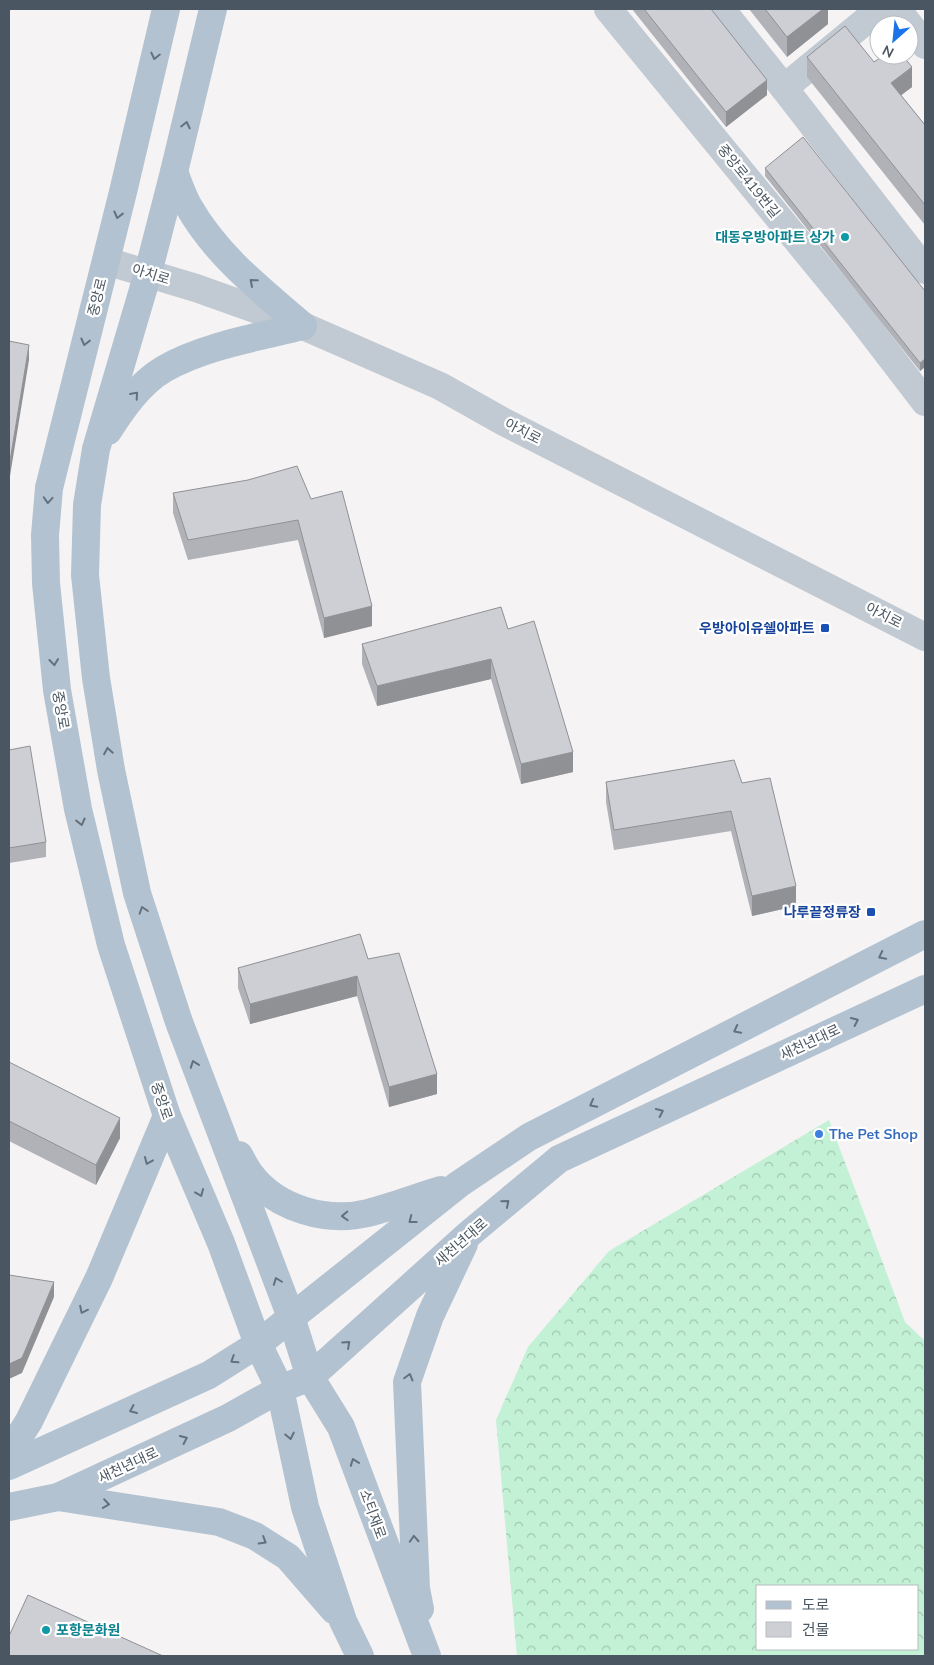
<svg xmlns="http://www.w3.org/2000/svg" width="934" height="1665" viewBox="0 0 934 1665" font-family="Mulish,'Noto Sans KR',sans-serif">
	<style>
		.forest { fill: url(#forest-crowns); fill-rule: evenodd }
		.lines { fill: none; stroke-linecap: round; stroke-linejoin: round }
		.minor { stroke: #c1cad2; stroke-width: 28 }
		.major { stroke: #b3c2d1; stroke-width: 28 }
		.wall { fill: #b0b2b7 }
		.shaded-wall { fill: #909195 }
		.building { fill: #cdcfd5; stroke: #909195 }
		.oneway { stroke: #64717d }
		.culture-dot { fill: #0f9aa8; stroke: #fff; stroke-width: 2 }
		.transit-dot { fill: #1a4fb4; stroke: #fff; stroke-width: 2 }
		.shop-dot { fill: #3f7fe0; stroke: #fff; stroke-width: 2 }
		.labels { text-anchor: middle; stroke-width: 4.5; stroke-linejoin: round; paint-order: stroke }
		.street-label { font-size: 14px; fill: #4a5661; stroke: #fff }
		.culture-label { font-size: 14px; font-weight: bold; fill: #0d838f; stroke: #fff; text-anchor: end }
		.transit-label { font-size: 14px; font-weight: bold; fill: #164399; stroke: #fff; text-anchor: end }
		.shop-label { font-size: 14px; font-weight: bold; fill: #366cbe; stroke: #fff; text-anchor: start }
	</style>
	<defs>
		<pattern id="forest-crowns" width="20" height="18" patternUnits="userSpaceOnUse" patternTransform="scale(1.25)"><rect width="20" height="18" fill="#c3f1d5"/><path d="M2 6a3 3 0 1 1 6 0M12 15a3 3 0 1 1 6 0" fill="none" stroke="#a0c6b0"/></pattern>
	</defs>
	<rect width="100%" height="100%" fill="#f5f3f3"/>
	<path class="forest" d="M 829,1120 L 905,1322 L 925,1341 L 925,1656 L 517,1656 L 496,1420 L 528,1347 L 609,1251 ZM 758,1586 L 918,1586 L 918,1649 L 758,1649 Z"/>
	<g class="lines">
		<g class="minor">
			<path d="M 608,9 L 859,316 L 925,402"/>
			<path d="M 721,9 L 784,88 L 880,9"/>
			<path d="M 897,9 L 925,45"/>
			<path d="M 784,88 L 925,270"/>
			<path d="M 106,261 L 196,288 L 303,326 L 440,386 L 504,422 L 925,637"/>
		</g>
		<g class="major">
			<path d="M 166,9 L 123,192 L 49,488 L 45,535 L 46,583 L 57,690 L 78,809 L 111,945 L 167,1116 L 221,1243 L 258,1344 L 280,1389 L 305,1507 L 343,1621 L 360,1656"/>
			<path d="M 213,9 L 174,172 L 148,273 L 96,449 L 87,505 L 85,575 L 96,678 L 111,770 L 137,893 L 179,1022 L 291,1317 L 310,1377 L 341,1427 L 427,1656"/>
			<path d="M 174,172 C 179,184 183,197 189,207 C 217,256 261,290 303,326"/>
			<path d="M 108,431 C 123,408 140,383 164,369 C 203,346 259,337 303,326"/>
			<path d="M 239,1155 C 243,1162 246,1169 251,1175 C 277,1209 327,1223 368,1213 C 393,1207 417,1197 441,1190"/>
			<path d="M 9,1453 L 29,1421 L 99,1278 L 167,1116"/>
			<path d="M 9,1466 L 209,1375 L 258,1344 L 459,1184 L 529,1137 L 925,934"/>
			<path d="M 58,1497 L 219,1522 L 255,1536 L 288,1557 L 334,1610"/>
			<path d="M 9,1507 L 58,1497 L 228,1418 L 280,1389 L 310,1377 L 469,1234 L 559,1159 L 925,989"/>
			<path d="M 420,1609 L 416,1588 L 407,1382 L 430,1316 L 464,1244"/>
		</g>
	</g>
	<g class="wall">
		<path d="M 632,9 L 711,9 L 767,95 L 726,127 Z"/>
		<path d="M 749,9 L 828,9 L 828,24 L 787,57 Z"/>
		<path d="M 807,57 L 874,62 L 912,87 L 901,95 L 925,125 L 925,225 L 807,77 Z"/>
		<path d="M 765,168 L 925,291 L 925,367 L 920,371 L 765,176 Z"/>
		<path d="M 173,493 L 311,499 L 372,626 L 324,638 L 298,540 L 188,560 L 173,513 Z"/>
		<path d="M 508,629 L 573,772 L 521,784 L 491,679 L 377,706 L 362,664 L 362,644 Z"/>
		<path d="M 9,750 L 46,842 L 46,857 L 9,863 Z"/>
		<path d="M 606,782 L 742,783 L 796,906 L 752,916 L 731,831 L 614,850 L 606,802 Z"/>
		<path d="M 368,959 L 437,1094 L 389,1107 L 357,996 L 250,1024 L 238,988 L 238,968 Z"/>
		<path d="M 9,1062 L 120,1138 L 96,1185 L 9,1141 Z"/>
	</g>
	<g class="shaded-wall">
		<path d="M 823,9 L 828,9 L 828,24 L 787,57 L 787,37 Z"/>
		<path d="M 912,67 L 912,87 L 891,103 L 891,83 Z"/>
		<path d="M 767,80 L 767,95 L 726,127 L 726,112 Z"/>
		<path d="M 29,345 L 29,360 L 9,482 L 9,467 Z"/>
		<path d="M 925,359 L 925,367 L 920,371 L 920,363 Z"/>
		<path d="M 372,606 L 372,626 L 324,638 L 324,618 Z"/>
		<path d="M 491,659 L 491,679 L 377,706 L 377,686 Z"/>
		<path d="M 573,752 L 573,772 L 521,784 L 521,764 Z"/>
		<path d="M 796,886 L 796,906 L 752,916 L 752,896 Z"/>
		<path d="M 357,976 L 357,996 L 250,1024 L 250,1004 Z"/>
		<path d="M 437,1074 L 437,1094 L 389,1107 L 389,1087 Z"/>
		<path d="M 120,1118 L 120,1138 L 96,1185 L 96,1165 Z"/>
		<path d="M 54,1282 L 54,1297 L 22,1373 L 9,1379 L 9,1364 Z"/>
	</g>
	<g class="building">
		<path d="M 644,9 L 711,9 L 767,80 L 726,112 Z"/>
		<path d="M 765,9 L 823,9 L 787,37 Z"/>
		<path d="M 845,26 L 874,62 L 884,55 L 902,55 L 912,67 L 891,83 L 925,125 L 925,205 L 807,57 Z"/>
		<path d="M 803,137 L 925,291 L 925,359 L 920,363 L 765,168 Z"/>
		<path d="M 9,341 L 29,345 L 9,467 Z"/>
		<path d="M 297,466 L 311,499 L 342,491 L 372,606 L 324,618 L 298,520 L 188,540 L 173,493 L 248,480 Z"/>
		<path d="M 501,607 L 508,629 L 534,621 L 573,752 L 521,764 L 491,659 L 377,686 L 362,644 Z"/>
		<path d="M 30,746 L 46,842 L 9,848 L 9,750 Z"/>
		<path d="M 734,760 L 742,783 L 770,778 L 796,886 L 752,896 L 731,811 L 614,830 L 606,782 Z"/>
		<path d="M 360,934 L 368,959 L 399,953 L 437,1074 L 389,1087 L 357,976 L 250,1004 L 238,968 Z"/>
		<path d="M 9,1062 L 120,1118 L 96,1165 L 9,1121 Z"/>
		<path d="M 9,1275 L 54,1282 L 22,1358 L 9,1364 Z"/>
		<path d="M 28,1595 L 163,1656 L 9,1656 L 9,1636 Z"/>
	</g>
	<defs><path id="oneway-chevron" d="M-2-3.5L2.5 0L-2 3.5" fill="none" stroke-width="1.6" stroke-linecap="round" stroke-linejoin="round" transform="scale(1.25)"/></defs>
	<g class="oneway">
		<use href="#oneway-chevron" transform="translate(155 56) rotate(103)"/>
		<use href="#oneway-chevron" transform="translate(186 125) rotate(-77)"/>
		<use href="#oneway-chevron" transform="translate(118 215) rotate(104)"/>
		<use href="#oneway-chevron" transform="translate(253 282) rotate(-139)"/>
		<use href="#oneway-chevron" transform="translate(85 342) rotate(104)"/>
		<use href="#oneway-chevron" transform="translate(135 395) rotate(-49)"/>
		<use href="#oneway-chevron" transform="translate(48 500) rotate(94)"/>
		<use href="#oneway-chevron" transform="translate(54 662) rotate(84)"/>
		<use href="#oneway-chevron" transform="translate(108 751) rotate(-99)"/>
		<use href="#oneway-chevron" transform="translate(81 822) rotate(76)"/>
		<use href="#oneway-chevron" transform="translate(143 910) rotate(-108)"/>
		<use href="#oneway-chevron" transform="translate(882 956) rotate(153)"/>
		<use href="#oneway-chevron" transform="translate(855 1021) rotate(-25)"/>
		<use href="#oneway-chevron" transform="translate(737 1030) rotate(153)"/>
		<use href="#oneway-chevron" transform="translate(194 1064) rotate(-110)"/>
		<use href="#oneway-chevron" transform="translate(593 1104) rotate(152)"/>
		<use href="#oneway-chevron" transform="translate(660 1112) rotate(-25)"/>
		<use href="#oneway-chevron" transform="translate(148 1161) rotate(113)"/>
		<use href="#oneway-chevron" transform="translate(200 1193) rotate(67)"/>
		<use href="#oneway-chevron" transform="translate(506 1203) rotate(-40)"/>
		<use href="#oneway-chevron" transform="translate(345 1216) rotate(178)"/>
		<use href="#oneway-chevron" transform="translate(412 1220) rotate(142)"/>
		<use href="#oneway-chevron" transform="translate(277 1281) rotate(-111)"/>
		<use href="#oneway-chevron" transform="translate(83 1310) rotate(116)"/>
		<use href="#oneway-chevron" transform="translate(347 1344) rotate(-42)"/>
		<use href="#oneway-chevron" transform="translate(234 1360) rotate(147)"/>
		<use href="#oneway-chevron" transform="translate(409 1377) rotate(-75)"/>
		<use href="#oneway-chevron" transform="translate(133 1410) rotate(156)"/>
		<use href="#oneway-chevron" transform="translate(290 1436) rotate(78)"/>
		<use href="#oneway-chevron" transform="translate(184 1439) rotate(-25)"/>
		<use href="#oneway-chevron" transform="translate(354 1462) rotate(-110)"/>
		<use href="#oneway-chevron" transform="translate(106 1504) rotate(8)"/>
		<use href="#oneway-chevron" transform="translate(414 1539) rotate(-93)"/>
		<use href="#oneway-chevron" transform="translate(263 1541) rotate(31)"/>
	</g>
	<g class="culture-dot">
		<circle cx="845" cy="237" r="5"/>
		<circle cx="46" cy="1630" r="5"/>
	</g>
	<g class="transit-dot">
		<rect x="820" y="623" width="10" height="10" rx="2.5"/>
		<rect x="866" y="907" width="10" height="10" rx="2.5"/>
	</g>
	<circle class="shop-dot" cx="819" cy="1134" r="5"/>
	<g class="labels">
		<g class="street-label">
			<text transform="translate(749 181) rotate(51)" y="5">중앙로419번길</text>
			<text transform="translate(151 274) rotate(17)" y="5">아치로</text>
			<text transform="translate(97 297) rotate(-76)" y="5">중앙로</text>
			<text transform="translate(523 431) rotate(27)" y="5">아치로</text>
			<text transform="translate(884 615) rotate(27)" y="5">아치로</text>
			<text transform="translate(61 710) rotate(80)" y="5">중앙로</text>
			<text transform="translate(810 1042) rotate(-25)" y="5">새천년대로</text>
			<text transform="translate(162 1101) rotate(71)" y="5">중앙로</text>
			<text transform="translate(461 1242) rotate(-41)" y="5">새천년대로</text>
			<text transform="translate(128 1465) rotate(-25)" y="5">새천년대로</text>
			<text transform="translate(373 1514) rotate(70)" y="5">소티재로</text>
		</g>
		<g class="culture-label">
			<text x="835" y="242">대동우방아파트 상가</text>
			<text x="56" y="1635" text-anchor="start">포항문화원</text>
		</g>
		<g class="transit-label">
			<text x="815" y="633">우방아이유쉘아파트</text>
			<text x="861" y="917">나루끝정류장</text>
		</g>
		<g class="shop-label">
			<text x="829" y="1139">The Pet Shop</text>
		</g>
	</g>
	<rect width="934" height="1665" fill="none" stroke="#4a5661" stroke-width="20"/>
	<rect x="756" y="1585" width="162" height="65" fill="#ffffff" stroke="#b7bbc0"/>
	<rect x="766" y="1601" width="25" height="8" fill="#b3c2d1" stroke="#b7bbc0"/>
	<text x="802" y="1610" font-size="15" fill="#4a5661">도로</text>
	<rect x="766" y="1622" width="25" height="15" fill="#cdcfd5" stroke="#b7bbc0"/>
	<text x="802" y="1635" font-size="15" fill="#4a5661">건물</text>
	<g transform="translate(894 40) rotate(207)"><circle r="24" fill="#ffffff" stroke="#b7bbc0"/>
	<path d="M0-4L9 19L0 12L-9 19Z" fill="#1a73e8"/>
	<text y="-8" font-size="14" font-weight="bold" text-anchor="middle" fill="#4a5661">N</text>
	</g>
</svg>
